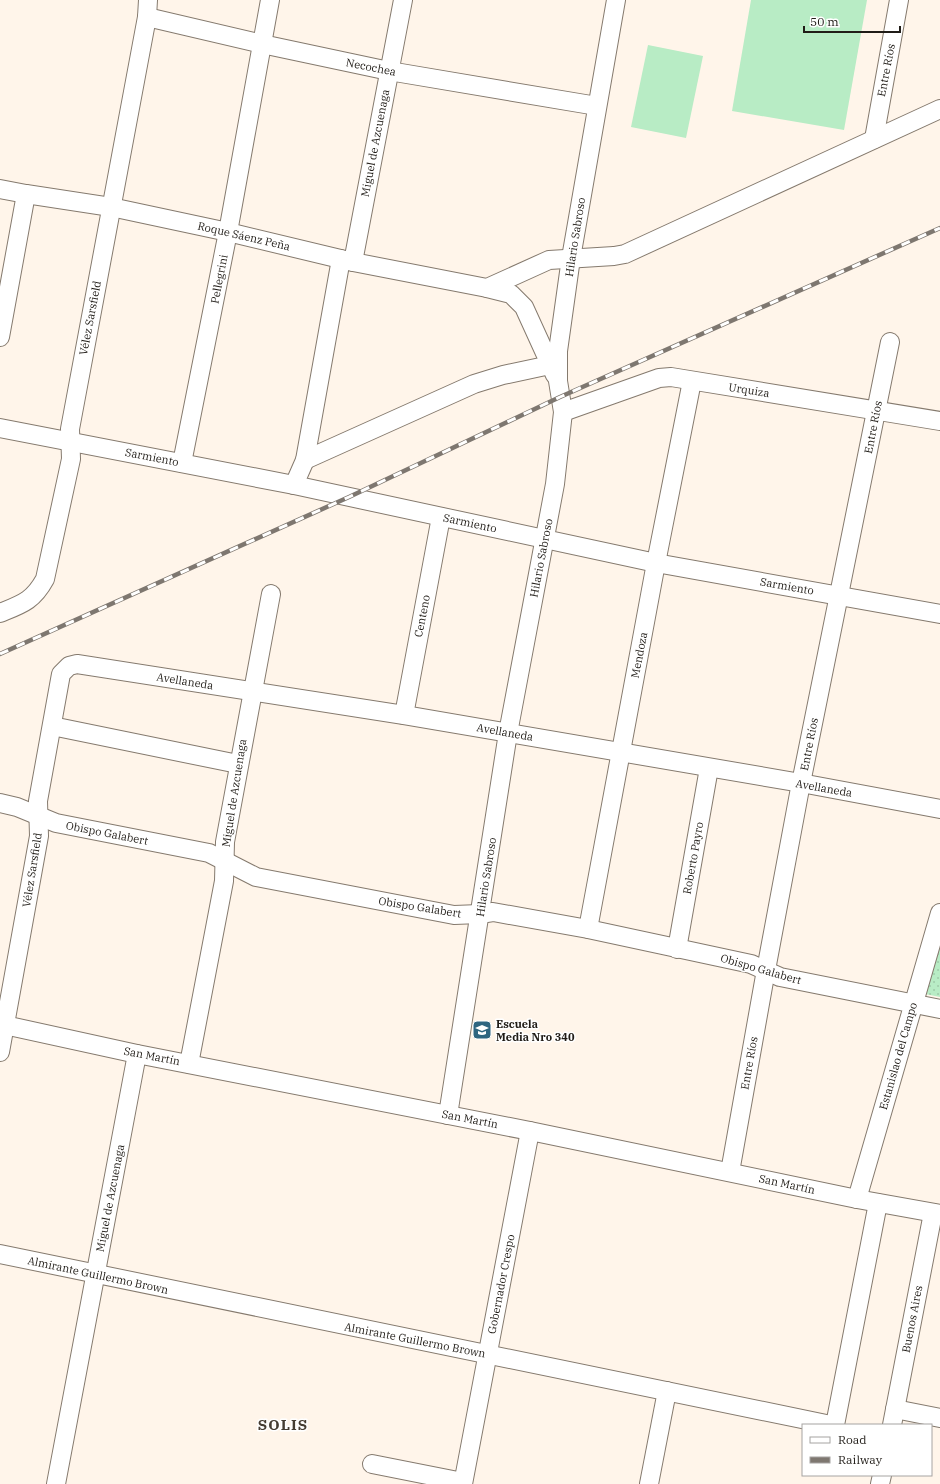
<svg xmlns="http://www.w3.org/2000/svg" width="940" height="1484" viewBox="0 0 940 1484" font-family="'IBM Plex Serif',serif">
	<style>
		.park { fill: url(#park-dots) }
		.pitch { fill: #b8ecc5 }
		.lines { fill: none; stroke-linecap: round; stroke-linejoin: round }
		.minor-casing { stroke: #857a6e; stroke-width: 20 }
		.minor { stroke: #fff; stroke-width: 18 }
		.rail-casing { stroke: #7e7770; stroke-width: 4.5 }
		.rail { stroke: #fff; stroke-width: 3; stroke-dasharray: 9; stroke-linecap: butt }
		.labels { text-anchor: middle; stroke-width: 3; stroke-linejoin: round; paint-order: stroke }
		.street-label { font-size: 11px; fill: #201c17; stroke: #fff }
		.poi-label { font-size: 11px; font-weight: bold; fill: #201c17; stroke: #fff; text-anchor: start }
		.district-label { font-size: 15px; font-weight: bold; letter-spacing: 1px; fill: #453c31; stroke: #fff }
	</style>
	<defs>
		<pattern id="park-dots" width="8" height="8" patternUnits="userSpaceOnUse"><rect width="8" height="8" fill="#b8ecc5"/><path d="M2 2h.1M6 6h.1" fill="none" stroke="#9ecaa8" stroke-width="1.8" stroke-linecap="round"/></pattern>
	</defs>
	<rect width="100%" height="100%" fill="#fff5ea"/>
	<path class="park" d="M 940,946 L 940,997 L 925,994 Z"/>
	<g class="pitch">
		<path d="M 751,0 L 867,0 L 844,130 L 732,111 Z"/>
		<path d="M 648,45 L 703,56 L 686,138 L 631,127 Z"/>
	</g>
	<g class="lines">
		<g class="minor-casing">
			<g id="minor">
				<path d="M 147,17 L 262,44 L 389,71 L 597,106"/>
				<path d="M 874,139 L 899,0"/>
				<path d="M 0,189 L 26,194 L 111,207 L 228,232 L 353,262 L 487,288 L 549,260 L 614,256 L 625,254 L 940,109"/>
				<path d="M 353,262 L 403,0"/>
				<path d="M 487,288 L 511,294 L 524,307 L 555,375"/>
				<path d="M 0,337 L 26,194"/>
				<path d="M 563,412 L 659,378 L 671,377 L 940,421"/>
				<path d="M 0,428 L 294,485 L 656,563 L 940,614"/>
				<path d="M 305,460 L 474,384 L 503,375 L 550,365"/>
				<path d="M 182,463 L 228,232 L 270,0"/>
				<path d="M 294,485 L 305,460 L 341,259"/>
				<path d="M 0,613 C 22,604 33,601 45,579 L 71,459 L 70,429 L 147,17 L 148,0"/>
				<path d="M 404,715 L 441,517"/>
				<path d="M 52,726 L 238,764"/>
				<path d="M 0,803 L 17,807 L 56,823 L 209,853 L 256,877 L 454,915 L 480,914 L 493,912 L 588,929 L 751,964 L 780,977 L 940,1009"/>
				<path d="M 588,929 L 656,563 L 692,381"/>
				<path d="M 677,949 L 709,768"/>
				<path d="M 0,1024 L 137,1054 L 530,1131 L 857,1199 L 940,1214"/>
				<path d="M 0,1052 L 39,836 L 38,801 L 61,674 L 69,666 L 77,664 L 404,715 L 801,783 L 940,809"/>
				<path d="M 189,1064 L 224,881 L 225,842 L 271,594"/>
				<path d="M 448,1115 L 508,733 L 555,484 L 563,412 L 558,381 L 558,351 L 571,258 L 616,0"/>
				<path d="M 730,1172 L 766,970 L 801,783 L 890,342"/>
				<path d="M 857,1199 L 940,913"/>
				<path d="M 0,1254 L 831,1425"/>
				<path d="M 895,1409 L 940,1418"/>
				<path d="M 835,1425 L 878,1203"/>
				<path d="M 892,1425 L 933,1213"/>
				<path d="M 372,1464 L 463,1482"/>
				<path d="M 56,1484 L 137,1054"/>
				<path d="M 463,1484 L 530,1131"/>
				<path d="M 649,1484 L 667,1391"/>
				<path d="M 880,1484 L 882,1475"/>
			</g>
		</g>
		<use href="#minor" class="minor"/>
		<g class="rail-casing">
			<path id="rail" d="M 0,654 L 349,497 L 560,397 L 940,228"/>
		</g>
		<use href="#rail" class="rail"/>
	</g>
	<defs>
		<g id="school-square" transform="scale(1)"><rect x="-9" y="-9" width="18" height="18" rx="4" fill="#2e6580" stroke="#fff"/><path d="M0-5L7-2L0 1L-7-2ZM-4 1L0 2.5L4 1V4Q0 6-4 4Z" fill="#fff"/></g>
	</defs>
	<g fill-rule="evenodd">
		<use href="#school-square" x="482" y="1030"/>
	</g>
	<g class="labels">
		<g class="street-label">
			<text transform="translate(371 67) rotate(11)" y="4">Necochea</text>
			<text transform="translate(886 70) rotate(-79)" y="4">Entre Ríos</text>
			<text transform="translate(375 143) rotate(-79)" y="4">Miguel de Azcuenaga</text>
			<text transform="translate(244 236) rotate(13)" y="4">Roque Sáenz Peña</text>
			<text transform="translate(575 237) rotate(-81)" y="4">Hilario Sabroso</text>
			<text transform="translate(219 279) rotate(-79)" y="4">Pellegrini</text>
			<text transform="translate(90 318) rotate(-79)" y="4">Vélez Sarsfield</text>
			<text transform="translate(749 390) rotate(9)" y="4">Urquiza</text>
			<text transform="translate(873 427) rotate(-79)" y="4">Entre Ríos</text>
			<text transform="translate(152 457) rotate(11)" y="4">Sarmiento</text>
			<text transform="translate(470 523) rotate(12)" y="4">Sarmiento</text>
			<text transform="translate(541 558) rotate(-79)" y="4">Hilario Sabroso</text>
			<text transform="translate(787 586) rotate(10)" y="4">Sarmiento</text>
			<text transform="translate(422 616) rotate(-79)" y="4">Centeno</text>
			<text transform="translate(639 655) rotate(-79)" y="4">Mendoza</text>
			<text transform="translate(185 681) rotate(9)" y="4">Avellaneda</text>
			<text transform="translate(505 732) rotate(10)" y="4">Avellaneda</text>
			<text transform="translate(809 744) rotate(-79)" y="4">Entre Ríos</text>
			<text transform="translate(824 788) rotate(10)" y="4">Avellaneda</text>
			<text transform="translate(234 793) rotate(-81)" y="4">Miguel de Azcuenaga</text>
			<text transform="translate(107 833) rotate(11)" y="4">Obispo Galabert</text>
			<text transform="translate(693 858) rotate(-80)" y="4">Roberto Payro</text>
			<text transform="translate(32 870) rotate(-81)" y="4">Vélez Sarsfield</text>
			<text transform="translate(486 877) rotate(-81)" y="4">Hilario Sabroso</text>
			<text transform="translate(420 907) rotate(9)" y="4">Obispo Galabert</text>
			<text transform="translate(761 969) rotate(16)" y="4">Obispo Galabert</text>
			<text transform="translate(152 1056) rotate(11)" y="4">San Martín</text>
			<text transform="translate(898 1056) rotate(-74)" y="4">Estanislao del Campo</text>
			<text transform="translate(749 1063) rotate(-80)" y="4">Entre Ríos</text>
			<text transform="translate(470 1119) rotate(11)" y="4">San Martín</text>
			<text transform="translate(787 1184) rotate(12)" y="4">San Martín</text>
			<text transform="translate(110 1198) rotate(-79)" y="4">Miguel de Azcuenaga</text>
			<text transform="translate(98 1275) rotate(12)" y="4">Almirante Guillermo Brown</text>
			<text transform="translate(501 1284) rotate(-79)" y="4">Gobernador Crespo</text>
			<text transform="translate(912 1319) rotate(-79)" y="4">Buenos Aires</text>
			<text transform="translate(415 1340) rotate(11)" y="4">Almirante Guillermo Brown</text>
		</g>
		<g class="poi-label">
			<text x="496" y="1028">Escuela<tspan x="496" dy="13">Media Nro 340</tspan></text>
		</g>
		<g class="district-label">
			<text x="283" y="1430">SOLIS</text>
		</g>
	</g>
	<rect x="802" y="1424" width="130" height="52" fill="#ffffff" stroke="#a6a4a2"/>
	<rect x="810" y="1437" width="20" height="6" fill="#ffffff" stroke="#a6a4a2"/>
	<text x="838" y="1444" font-size="12" fill="#201c17">Road</text>
	<rect x="810" y="1457" width="20" height="6" fill="#7e7770" stroke="#a6a4a2"/>
	<text x="838" y="1464" font-size="12" fill="#201c17">Railway</text>
	<path d="M804 26v6h96v-6" fill="none" stroke="#201c17" stroke-width="2"/>
	<text x="810" y="26" font-size="12" fill="#201c17" stroke="#ffffff" stroke-width="3" paint-order="stroke">50 m</text>
</svg>
